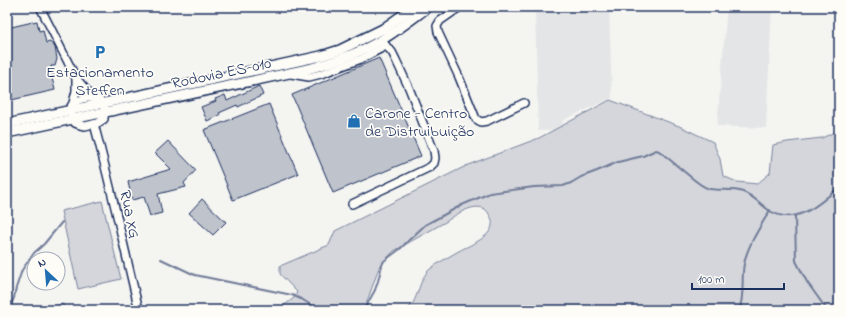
<svg xmlns="http://www.w3.org/2000/svg" width="846" height="317" viewBox="0 0 846 317" font-family="'Indie Flower',sans-serif">
	<style>
		.built { fill: #e4e5e6 }
		.green { fill: #d4d6db; stroke: #78829c }
		.lines { fill: none; stroke-linecap: round; stroke-linejoin: round }
		.stream { stroke: #717c98; stroke-width: 2 }
		.building { fill: #bfc3cc; stroke: #1b2f5e }
		.minor-casing { stroke: #1b2f5e; stroke-width: 10 }
		.major-casing { stroke: #1b2f5e; stroke-width: 12 }
		.minor { stroke: #fdfcf7; stroke-width: 7 }
		.major { stroke: #fdfcf7; stroke-width: 9 }
		.labels { text-anchor: middle; stroke-width: 3.5; stroke-linejoin: round; paint-order: stroke }
		.poi-label { font-size: 16px; fill: #1b2f5e; stroke: #fdfcf7 }
		.street-label { font-size: 16px; fill: #1b2f5e; stroke: #fdfcf7 }
	</style>
	<rect width="100%" height="100%" fill="#f4f4f1"/>
	<filter id="ink" filterUnits="userSpaceOnUse"><feTurbulence type="fractalNoise" baseFrequency=".025" numOctaves="2"/><feDisplacementMap in="SourceGraphic" scale="8" xChannelSelector="R" yChannelSelector="G"/><feConvolveMatrix kernelMatrix="1 2 1 2 8 2 1 2 1" color-interpolation-filters="sRGB"/></filter>
	<g filter="url(#ink)">
		<g class="built">
			<path d="M 535,7 L 609,7 L 612,98 L 563,120 L 561,130 L 538,131 Z"/>
			<path d="M 727,7 L 772,7 L 766,128 L 717,126 Z"/>
		</g>
		<g class="green">
			<path d="M 499,7 L 520,7 L 519,11 L 499,10 Z"/>
			<path d="M 610,100 L 679,126 L 713,142 L 720,159 L 723,176 L 737,182 L 757,184 L 770,173 L 773,145 L 787,142 L 822,138 L 839,130 L 839,310 L 407,310 C 409,308 411,305 413,303 C 418,294 420,281 427,272 C 431,267 450,256 457,252 C 467,246 491,238 492,225 C 493,221 491,217 489,214 C 481,198 456,214 447,221 L 394,251 L 380,265 L 364,310 L 278,310 L 294,298 L 297,292 L 280,274 L 280,266 L 329,245 L 335,231 L 468,165 L 539,138 Z"/>
			<path d="M 102,201 L 121,279 L 78,289 L 61,211 Z"/>
			<path d="M 63,304 L 64,310 L 36,310 Z"/>
		</g>
		<g class="lines">
			<g class="stream">
				<path d="M 795,216 L 796,261 L 807,282 L 827,310"/>
				<path d="M 161,259 L 195,275 L 292,295 L 303,300 L 319,310"/>
				<path d="M 8,310 L 14,298 L 16,288 L 22,270 L 34,253 L 44,244 L 62,222"/>
				<path d="M 364,310 L 375,290 L 378,281 L 382,265 L 384,261 L 400,249 L 409,240 L 425,225 L 462,205 L 490,193 L 534,187 L 563,186 L 571,183 L 581,177 L 597,171 L 618,162 L 643,156 L 656,150 L 659,151 C 672,161 684,172 697,182 C 701,185 705,188 710,189 C 721,191 732,188 743,192 C 754,196 761,205 770,211 C 796,227 821,203 839,187"/>
				<path d="M 739,310 C 745,297 741,278 744,264 C 747,246 761,226 770,210"/>
			</g>
		</g>
		<g class="building">
			<path d="M 37,21 L 39,31 L 43,30 L 46,43 L 50,42 L 55,47 L 57,59 L 55,66 L 51,66 L 54,77 L 52,78 L 55,90 L 7,101 L 7,28 Z"/>
			<path d="M 379,58 L 421,156 L 333,193 L 292,95 Z"/>
			<path d="M 259,86 L 263,95 L 238,107 L 237,105 L 219,113 L 220,115 L 207,121 L 201,107 L 216,101 L 215,99 L 225,95 L 227,101 Z"/>
			<path d="M 269,104 L 298,174 L 233,200 L 204,130 Z"/>
			<path d="M 168,141 L 196,170 L 184,183 L 186,187 L 158,194 L 162,213 L 150,216 L 144,197 L 132,200 L 128,182 L 171,169 L 155,153 Z"/>
			<path d="M 202,199 L 226,222 L 213,235 L 189,213 Z"/>
		</g>
		<g class="lines">
			<g class="minor-casing">
				<g id="minor">
					<path d="M 40,7 L 76,78 L 93,98"/>
					<path d="M 460,7 L 440,21 L 437,26 L 438,32 L 459,77 L 476,119 L 481,122 L 487,121 L 524,103"/>
					<path d="M 291,74 L 309,77 L 321,74 L 361,59 L 386,46 L 384,43"/>
					<path d="M 73,103 C 82,98 99,93 104,106 C 105,111 105,114 104,119 L 98,123 L 85,126 L 80,125 L 75,123 L 72,119 L 70,108 L 73,103 L 76,91 L 76,78"/>
					<path d="M 94,124 C 111,186 124,248 139,310"/>
					<path d="M 352,204 L 430,167 L 434,163 L 435,158 L 434,151 L 409,88 L 396,60 L 392,52 L 386,46"/>
				</g>
			</g>
			<g class="major-casing">
				<g id="major">
					<path d="M 7,124 L 321,56 L 340,50 L 383,29 L 414,7"/>
					<path d="M 7,133 L 308,69 C 334,62 360,53 383,39 C 399,29 413,18 428,7"/>
				</g>
			</g>
			<use href="#minor" class="minor"/>
			<use href="#major" class="major"/>
		</g>
	</g>
	<defs>
		<g id="parking-bare" transform="scale(1.08)"><path d="M-3.5-5.5H1a3.5 3.5 0 0 1 0 7H-1V5.5H-3.5ZM-1-3.4V-.6H.8a1.4 1.4 0 0 0 0-2.8Z" fill="#1f6fb2" stroke="#fdfcf7" stroke-width="2.5" paint-order="stroke"/></g>
		<g id="shop-bare" transform="scale(1.08)"><path d="M-5-2.5h2.3a2.7 3.5 0 0 1 5.4 0H5L5.5 6h-11ZM-1.5-2.5h3a1.5 2.3 0 0 0-3 0Z" fill="#1f6fb2" stroke="#fdfcf7" stroke-width="2.5" paint-order="stroke"/></g>
	</defs>
	<g fill-rule="evenodd">
		<use href="#parking-bare" x="100" y="52"/>
		<use href="#shop-bare" x="354" y="121"/>
	</g>
	<g class="labels">
		<g class="poi-label">
			<text x="100" y="77">Estacionamento<tspan x="100" dy="18">Steffen</tspan></text>
			<text x="365" y="118" text-anchor="start">Carone - Centro<tspan x="365" dy="18">de Distruibuição</tspan></text>
		</g>
		<g class="street-label">
			<text transform="translate(221 72) rotate(-12)" y="6">Rodovia ES-010</text>
			<text transform="translate(131 214) rotate(78)" y="6">Rua XG</text>
		</g>
	</g>
	<rect width="846" height="317" fill="none" stroke="#fdfcf7" stroke-width="24"/>
	<rect x="12" y="12" width="822" height="293" fill="none" stroke="#1b2f5e" stroke-width="1.5" filter="url(#ink)"/>
	<g transform="translate(46 271) rotate(334)"><circle r="19" fill="#fdfcf7" stroke="#a3aaba"/>
	<path d="M0-3L7 15L0 10L-7 15Z" fill="#1f6fb2"/>
	<text y="-6" font-size="11" font-weight="bold" text-anchor="middle" fill="#1b2f5e">N</text>
	</g>
	<path d="M692 283v6h92v-6" fill="none" stroke="#1b2f5e" stroke-width="2"/>
	<text x="698" y="283" font-size="12" fill="#1b2f5e" stroke="#fdfcf7" stroke-width="3" paint-order="stroke">100 m</text>
</svg>
